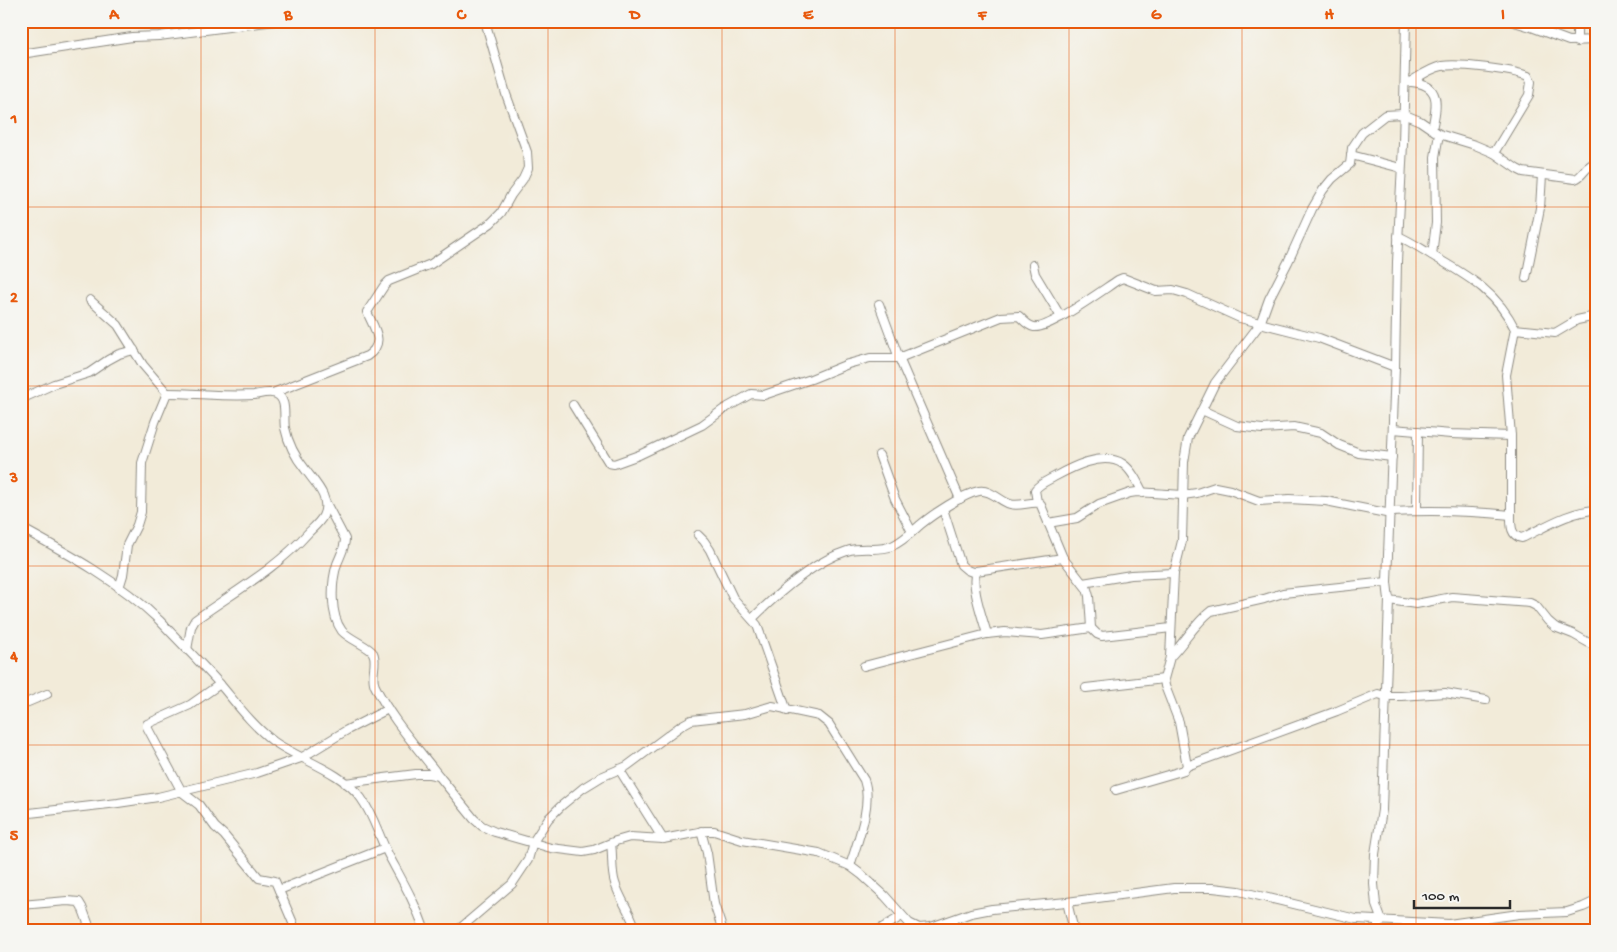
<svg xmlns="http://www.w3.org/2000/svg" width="1617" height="952" viewBox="0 0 1617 952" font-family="'Gochi Hand',sans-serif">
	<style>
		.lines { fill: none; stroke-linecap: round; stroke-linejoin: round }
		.street-casing { stroke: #8e8b82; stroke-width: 10 }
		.street { stroke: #fff; stroke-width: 8 }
		.grid { fill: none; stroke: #e8590c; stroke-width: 1; stroke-opacity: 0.55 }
		.neatline { fill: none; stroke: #e8590c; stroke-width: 2 }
		.grid-label { font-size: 16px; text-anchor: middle; font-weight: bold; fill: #e8590c }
	</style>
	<rect width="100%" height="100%" fill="#f6f6f2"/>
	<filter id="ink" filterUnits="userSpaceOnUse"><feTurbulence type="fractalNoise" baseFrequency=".02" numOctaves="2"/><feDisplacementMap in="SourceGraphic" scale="10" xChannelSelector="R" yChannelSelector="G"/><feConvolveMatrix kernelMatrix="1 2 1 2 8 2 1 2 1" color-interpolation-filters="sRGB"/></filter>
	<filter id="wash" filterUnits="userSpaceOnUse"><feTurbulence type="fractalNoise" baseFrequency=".0096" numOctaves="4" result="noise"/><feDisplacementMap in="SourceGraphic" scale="20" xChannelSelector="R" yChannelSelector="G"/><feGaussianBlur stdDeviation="1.12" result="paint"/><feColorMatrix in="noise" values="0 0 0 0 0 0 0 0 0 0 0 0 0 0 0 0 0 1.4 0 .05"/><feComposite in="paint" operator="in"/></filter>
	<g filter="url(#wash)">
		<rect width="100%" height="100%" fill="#f2ebd9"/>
	</g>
	<g filter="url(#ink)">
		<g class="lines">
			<g class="street-casing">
				<g id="street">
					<path d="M 1511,21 L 1534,28 L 1569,41 L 1596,40"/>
					<path d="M 1577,42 L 1577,21"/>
					<path d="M 21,54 L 132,37 L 159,36 L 275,21"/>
					<path d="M 1410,82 C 1420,76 1431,68 1442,66 C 1458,63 1513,70 1528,76 L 1531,82 L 1529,95 L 1494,153"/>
					<path d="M 1411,82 C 1442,84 1437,106 1432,129"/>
					<path d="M 1351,155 L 1401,168"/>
					<path d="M 1398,236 C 1412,242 1423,250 1435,257 C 1469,277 1497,292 1515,329 L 1506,375 L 1511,436 L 1511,515 C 1511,524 1510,536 1522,538 C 1545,527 1570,511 1596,510"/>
					<path d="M 1432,255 L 1436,223 L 1435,157 L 1439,134"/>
					<path d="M 1033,265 L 1035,274 L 1061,317"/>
					<path d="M 1526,278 L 1540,208 L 1542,175"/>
					<path d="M 90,300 L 118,325 L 143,365 L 167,393 L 155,422 L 142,463 L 141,512 L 137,525 L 127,545 L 123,575 L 119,588"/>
					<path d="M 879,304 L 899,358 L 960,499"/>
					<path d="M 1515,329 L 1555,333 L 1577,320 L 1596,316"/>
					<path d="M 167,393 C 196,393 225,397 254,395 C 260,394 270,391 276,394 C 288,399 283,418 285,428 C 288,442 296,458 305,469 C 314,482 332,498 323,516 C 320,522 313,528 308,533 C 276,569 234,592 195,620 L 191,627 L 187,650"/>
					<path d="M 273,393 L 367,356 C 386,343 375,330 367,312 L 384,286 L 389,281 L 431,264 L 491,223 L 501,213 L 511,195 L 523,179 L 528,168 L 527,152 L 506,94 L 485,21"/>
					<path d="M 21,399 L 54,384 L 89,373 L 108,360 L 119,354 L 134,350"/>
					<path d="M 573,405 L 609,463 L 614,464 L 639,455 L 702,425 L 724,409 L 751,394 L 764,395 L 811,379 L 848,364 L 870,358 L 899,358 L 1001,317 L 1019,316 C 1023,320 1028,326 1034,327 C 1048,330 1104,289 1118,280 L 1123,278 L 1156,291 L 1173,290 L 1187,294 L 1240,318 L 1319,338 L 1395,367"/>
					<path d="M 1202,410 L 1237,426 L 1262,429 L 1294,427 L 1321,433 L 1339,445 L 1359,453 L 1392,457"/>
					<path d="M 1393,429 L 1451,434 L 1511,436"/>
					<path d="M 879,455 L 895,499 L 912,532"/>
					<path d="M 1037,502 L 1035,490 C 1039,484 1047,481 1054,477 C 1072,467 1103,451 1123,464 C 1132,470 1138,483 1143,493"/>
					<path d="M 326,503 L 345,539 C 345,548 340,556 337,564 C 331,583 330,615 342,631 C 349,639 370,647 373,653 C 378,662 370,676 375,686 C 391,719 417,747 439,776"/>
					<path d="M 943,509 L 961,565 L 967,570 L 975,573"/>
					<path d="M 1417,510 L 1418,431"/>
					<path d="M 1391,512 C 1431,510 1471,511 1511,515"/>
					<path d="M 1048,523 L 1077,518 L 1099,504 L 1130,493 L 1137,492 L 1183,495 L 1197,493 L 1215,487 L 1230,490 L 1259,501 L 1289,499 L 1326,501 L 1391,514"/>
					<path d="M 21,528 C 69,554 120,582 159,620 C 179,641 200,662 219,683 C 236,703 252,725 273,741 C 300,760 341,771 361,798 C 374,816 379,837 389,856 C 403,882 415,902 425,931"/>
					<path d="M 698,535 L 704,541 L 710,550 L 733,598 L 757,625 L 787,711"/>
					<path d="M 1083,583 L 1131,575 L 1174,573"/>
					<path d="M 1389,600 L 1416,604 L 1452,597 L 1530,603 L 1536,606 L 1548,621 L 1555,627 L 1573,634 L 1596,647"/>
					<path d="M 752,619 C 777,594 813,562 847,551 C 862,546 878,552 892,546 C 903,541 911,533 920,525 C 932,515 963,494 979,491 C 990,489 1000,501 1010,504 C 1020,507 1030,501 1040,503 L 1063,558 L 1087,589 L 1089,596 L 1091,628"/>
					<path d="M 987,634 C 983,619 970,585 976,571 L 1063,558"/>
					<path d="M 1170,657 C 1184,643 1195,623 1211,611 L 1264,599 L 1283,593 L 1387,582"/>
					<path d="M 864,666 L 987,634 L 1005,632 L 1042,635 L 1091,628 L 1097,634 L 1102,636 L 1171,628"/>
					<path d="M 220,684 L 190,705 L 147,724 L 147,727 L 182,792 L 199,805 L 215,827 L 224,835 L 259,878 L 275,881 L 293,923"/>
					<path d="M 1086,688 L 1164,679"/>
					<path d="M 21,705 L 47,694"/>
					<path d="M 1187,766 L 1337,711 L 1378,694 L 1385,696 L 1401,696 L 1445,693 L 1486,700"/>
					<path d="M 619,769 L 663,839"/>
					<path d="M 345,783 L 416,774 L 429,774 L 439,776 L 474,819 L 482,826 L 495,832 L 551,848 L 583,852 L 594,850 L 616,841 L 630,837 L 663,839 L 705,831 L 714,831 L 742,840 L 819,853 L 850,866 L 862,875 L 885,896 L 909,923 L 919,928 L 931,927 L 971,913 L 992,909 L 1067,902 L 1174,888 L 1213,888 L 1239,891 L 1356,919 L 1449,924 L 1519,914 L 1567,912 L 1583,907 L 1596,901"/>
					<path d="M 1116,790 L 1178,772 L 1184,770 L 1187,766 L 1179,722 L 1165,686 L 1164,679 L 1170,657 L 1174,573 L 1182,541 L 1184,462 L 1188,438 L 1215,383 L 1260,324 L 1269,299 L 1288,262 L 1312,209 L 1323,190 L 1332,179 L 1350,164 L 1352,148 L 1362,133 L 1385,115 L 1403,114 L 1420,121 L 1439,134 L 1475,145 L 1494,153 L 1517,169 L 1523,172 L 1575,179 C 1584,176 1585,165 1596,163"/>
					<path d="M 21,814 L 118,803 L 158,797 L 257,773 L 301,758 L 347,730 L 388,709"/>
					<path d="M 701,831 L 707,853 L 714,904 L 723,931"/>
					<path d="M 611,844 C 613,856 611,871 615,883 C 620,900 632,914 636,931"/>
					<path d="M 279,890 L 385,848"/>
					<path d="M 1067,902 L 1074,931"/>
					<path d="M 21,905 L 67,901 L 79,902 L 82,907 L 91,931"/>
					<path d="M 1382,921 L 1376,905 L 1374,884 L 1375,854 L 1382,810 L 1389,600 L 1387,582 L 1395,367 L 1397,262 L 1403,144 L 1406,21"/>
					<path d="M 457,931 L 512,884 L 528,860 L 533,842 L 548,819 L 561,806 L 583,788 L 601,777 L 627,766 L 682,725 L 691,720 L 745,714 L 772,706 L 819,716 L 829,724 L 864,780 C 873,804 857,842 850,866"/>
					<path d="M 877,931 L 902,916"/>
					<path d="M 1378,931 L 1378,921"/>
				</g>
			</g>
			<use href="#street" class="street"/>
		</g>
	</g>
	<path class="grid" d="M 201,21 L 201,931M 375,21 L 375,931M 548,21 L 548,931M 722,21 L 722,931M 895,21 L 895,931M 1069,21 L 1069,931M 1242,21 L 1242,931M 1416,21 L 1416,931M 21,207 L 1596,207M 21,386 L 1596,386M 21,566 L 1596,566M 21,745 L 1596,745"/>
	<rect width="1617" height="952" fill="none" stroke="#f6f6f2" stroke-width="55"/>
	<path d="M1414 900v8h96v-8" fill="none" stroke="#2b2b2b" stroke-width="2.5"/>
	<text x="1422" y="900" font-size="15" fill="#2b2b2b" stroke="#f6f6f2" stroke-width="4" paint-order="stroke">100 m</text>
	<rect x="28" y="28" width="1562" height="896" class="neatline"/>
	<g class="grid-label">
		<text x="114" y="19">A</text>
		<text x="288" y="19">B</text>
		<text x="461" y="19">C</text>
		<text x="635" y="19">D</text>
		<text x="808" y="19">E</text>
		<text x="982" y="19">F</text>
		<text x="1156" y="19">G</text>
		<text x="1329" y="19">H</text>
		<text x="1503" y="19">I</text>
		<text x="14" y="123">1</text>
		<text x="14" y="302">2</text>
		<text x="14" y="482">3</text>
		<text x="14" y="661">4</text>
		<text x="14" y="840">5</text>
	</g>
</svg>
